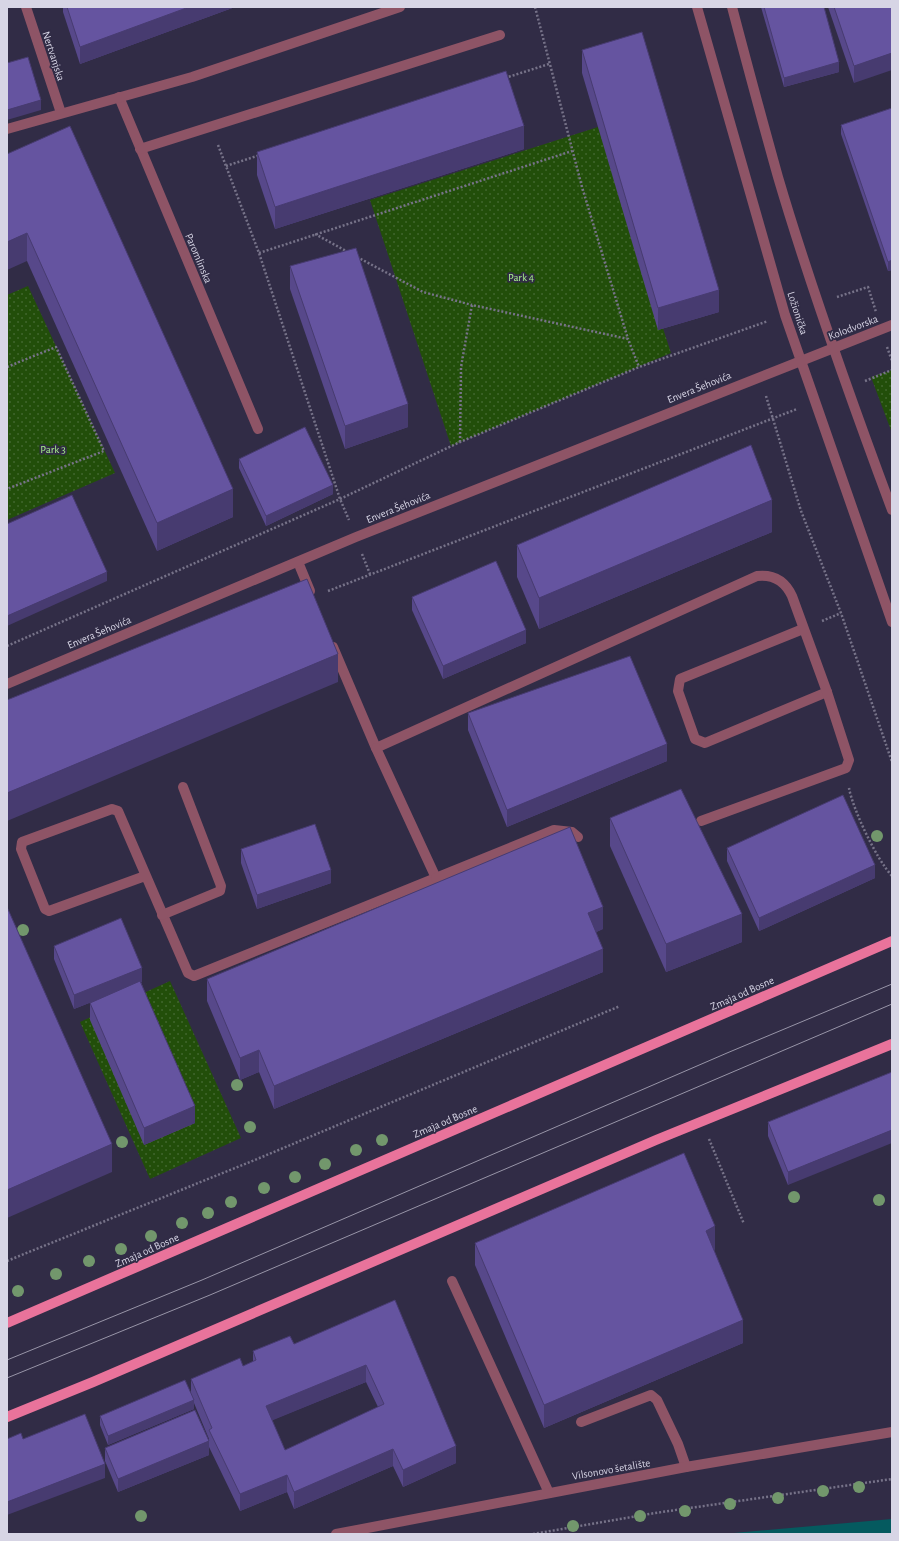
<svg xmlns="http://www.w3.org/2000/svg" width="899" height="1541" viewBox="0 0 899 1541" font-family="'Alegreya Sans',sans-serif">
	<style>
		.park { fill: url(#park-dots) }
		.water { fill: #055a5f }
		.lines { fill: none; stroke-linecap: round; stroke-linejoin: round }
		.path { stroke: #777389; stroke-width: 2.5; stroke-dasharray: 2 2; stroke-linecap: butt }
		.minor { stroke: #8e5466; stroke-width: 10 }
		.major { stroke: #e9739b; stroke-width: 10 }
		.tram { stroke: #9895a8; stroke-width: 1 }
		.tree { fill: #72976c }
		.wall { fill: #57488a; fill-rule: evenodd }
		.shaded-wall { fill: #473b70 }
		.building { fill: #6554a0; stroke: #473b70; fill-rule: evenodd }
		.labels { text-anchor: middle; stroke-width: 3.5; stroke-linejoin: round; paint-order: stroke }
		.street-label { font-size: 11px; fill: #d7d5e5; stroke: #312c46 }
		.park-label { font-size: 11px; fill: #a8ef8c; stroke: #312c46 }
	</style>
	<defs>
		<pattern id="park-dots" width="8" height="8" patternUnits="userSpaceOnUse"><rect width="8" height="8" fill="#224e0a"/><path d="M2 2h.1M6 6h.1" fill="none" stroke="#41672e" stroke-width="1.8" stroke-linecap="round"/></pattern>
	</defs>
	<rect width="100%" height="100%" fill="#312c46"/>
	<g class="park">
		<path d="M 598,127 L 671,353 L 451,446 L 370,200 Z"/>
		<path d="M 28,286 L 115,473 L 7,520 L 7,295 Z"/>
		<path d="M 892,370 L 892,433 L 871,377 Z"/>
		<path d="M 170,981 L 241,1138 L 150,1179 L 80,1022 Z"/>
	</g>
	<path class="water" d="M 892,1519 L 892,1534 L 723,1534 Z"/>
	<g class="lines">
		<g class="path">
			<path d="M 535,7 L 582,187 L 628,339"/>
			<path d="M 505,78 L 549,64"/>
			<path d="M 218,145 L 259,253 L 340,499 L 349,520"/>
			<path d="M 226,166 L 260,155"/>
			<path d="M 315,234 L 348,252"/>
			<path d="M 259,253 L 572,151"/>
			<path d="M 357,257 L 423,292 L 472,305"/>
			<path d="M 837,297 L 868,287 L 876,312"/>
			<path d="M 887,347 L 892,361"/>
			<path d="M 7,367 L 56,347 L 104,451 L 7,489"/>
			<path d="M 865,381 L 892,370"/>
			<path d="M 766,396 L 801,511 L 841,613 L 892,762"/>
			<path d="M 460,442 L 461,367 L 472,305 L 628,339 L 639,367"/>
			<path d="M 362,554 L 370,574"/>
			<path d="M 328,591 L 797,409"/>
			<path d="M 822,621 L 841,613"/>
			<path d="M 7,646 L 340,499 L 460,442 L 639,367 L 768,321"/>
			<path d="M 849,788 C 853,810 877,860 892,876"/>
			<path d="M 709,1139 L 744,1224"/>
			<path d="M 7,1261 L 262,1157 L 620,1006"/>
			<path d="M 533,1534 L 655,1513 L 892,1479"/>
		</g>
		<g class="minor">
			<path d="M 26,7 L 61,113"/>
			<path d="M 697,7 L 785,315 L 892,622"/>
			<path d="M 732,7 C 747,64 762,120 778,177 C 811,289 851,400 892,510"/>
			<path d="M 119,97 L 258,429"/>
			<path d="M 7,129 L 192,77 L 400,7"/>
			<path d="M 140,149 L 500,35"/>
			<path d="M 298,562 L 310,591"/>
			<path d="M 803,629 L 680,679 L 678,691 L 695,739 L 705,743 L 827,692"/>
			<path d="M 333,647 L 376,748 L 757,576 C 774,574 785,581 792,596 L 827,692 L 849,760 L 846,768 L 701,821"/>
			<path d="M 7,684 L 356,537 L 892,325"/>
			<path d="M 145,876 L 49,911 L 45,909 L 21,849 L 22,842 L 112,809 L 118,811 L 188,973 L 194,976 L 436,878 L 376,748"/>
			<path d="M 436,878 L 554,830 L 572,832 L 578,837"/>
			<path d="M 162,915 L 220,891 L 221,886 L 183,787"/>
			<path d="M 452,1281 L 549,1493"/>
			<path d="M 581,1422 L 651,1395 L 657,1400 L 678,1444 L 686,1467"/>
			<path d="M 336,1534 L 686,1467 L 892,1432"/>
		</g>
		<g class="major">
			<path d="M 7,1323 L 892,941"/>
			<path d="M 7,1417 L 93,1382 L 656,1140 L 892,1044"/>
		</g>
		<g class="tram">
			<path d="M 7,1360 L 202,1280 L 727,1053 L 892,984"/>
			<path d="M 7,1378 L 210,1295 L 892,1004"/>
		</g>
	</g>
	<g class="tree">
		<circle cx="877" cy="836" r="6"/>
		<circle cx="23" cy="930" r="6"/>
		<circle cx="237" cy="1085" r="6"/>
		<circle cx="250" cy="1127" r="6"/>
		<circle cx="382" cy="1140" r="6"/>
		<circle cx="122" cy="1142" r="6"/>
		<circle cx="356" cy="1150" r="6"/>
		<circle cx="325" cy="1164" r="6"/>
		<circle cx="295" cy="1177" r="6"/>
		<circle cx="264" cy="1188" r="6"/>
		<circle cx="794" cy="1197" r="6"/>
		<circle cx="879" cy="1200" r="6"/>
		<circle cx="231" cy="1202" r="6"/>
		<circle cx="208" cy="1213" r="6"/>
		<circle cx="182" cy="1223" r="6"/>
		<circle cx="151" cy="1236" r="6"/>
		<circle cx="121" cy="1249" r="6"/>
		<circle cx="89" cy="1261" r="6"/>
		<circle cx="56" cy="1274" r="6"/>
		<circle cx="18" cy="1291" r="6"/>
		<circle cx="859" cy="1487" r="6"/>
		<circle cx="823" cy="1491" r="6"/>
		<circle cx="778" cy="1498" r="6"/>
		<circle cx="730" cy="1504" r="6"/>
		<circle cx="685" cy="1511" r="6"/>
		<circle cx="141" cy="1516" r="6"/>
		<circle cx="640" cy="1516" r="6"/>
		<circle cx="573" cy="1526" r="6"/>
	</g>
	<g class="wall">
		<path d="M 63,7 L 235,7 L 80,64 L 63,12 Z"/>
		<path d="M 761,7 L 824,7 L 839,72 L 784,87 Z"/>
		<path d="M 828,7 L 892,7 L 854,83 Z"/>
		<path d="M 582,50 L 719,312 L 658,330 L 582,73 Z"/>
		<path d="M 892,108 L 892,270 L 888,271 L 841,134 L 841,125 Z"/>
		<path d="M 524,149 L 275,229 L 257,175 L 257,152 Z"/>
		<path d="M 7,154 L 233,517 L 157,551 L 27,261 Z"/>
		<path d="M 290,266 L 408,427 L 345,449 L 290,289 Z"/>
		<path d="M 239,459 L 333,494 L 266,526 L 239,468 Z"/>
		<path d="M 772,532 L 539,629 L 517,577 L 517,545 Z"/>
		<path d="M 412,597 L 526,643 L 443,679 L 412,610 Z"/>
		<path d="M 468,713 L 667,761 L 507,827 L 468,730 Z"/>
		<path d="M 610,818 L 742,942 L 666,972 L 610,846 Z"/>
		<path d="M 727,848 L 875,878 L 759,931 L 727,861 Z"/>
		<path d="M 241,849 L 331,883 L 257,909 L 241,863 Z"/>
		<path d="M 603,929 L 596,932 L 603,972 L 274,1109 L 259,1072 L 240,1080 L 207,1001 L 207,979 Z"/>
		<path d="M 54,946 L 142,982 L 141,982 L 195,1123 L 144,1145 L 90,1020 L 90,1003 L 104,997 L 74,1009 L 54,959 Z"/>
		<path d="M 892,1072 L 788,1185 L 768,1136 L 768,1122 Z"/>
		<path d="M 475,1243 L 715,1249 L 714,1250 L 743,1343 L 544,1428 L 475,1265 Z"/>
		<path d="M 395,1300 L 456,1463 L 403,1487 L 393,1466 L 294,1509 L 287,1492 L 240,1511 L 209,1447 L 209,1439 L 194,1403 L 194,1409 L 108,1445 L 100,1425 L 100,1416 L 191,1393 L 191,1379 L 243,1366 L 253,1362 L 253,1351 L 294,1344 ZM 366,1382 L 378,1407 L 285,1450 L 272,1420 Z"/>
		<path d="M 105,1448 L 209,1455 L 118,1492 L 105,1461 Z"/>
	</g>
	<g class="shaded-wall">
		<path d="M 189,7 L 235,7 L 80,64 L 80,47 Z"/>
		<path d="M 892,53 L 892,70 L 854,83 L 854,66 Z"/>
		<path d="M 839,62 L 839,72 L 784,87 L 784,78 Z"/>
		<path d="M 41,100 L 41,110 L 7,120 L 7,110 Z"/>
		<path d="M 524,126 L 524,149 L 275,229 L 275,207 Z"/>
		<path d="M 27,233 L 27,261 L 7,270 L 7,242 Z"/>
		<path d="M 892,260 L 892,270 L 888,271 L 888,262 Z"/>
		<path d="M 719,290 L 719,312 L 658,330 L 658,308 Z"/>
		<path d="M 408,404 L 408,427 L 345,449 L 345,426 Z"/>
		<path d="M 333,485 L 333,494 L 266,526 L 266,516 Z"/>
		<path d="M 233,489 L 233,517 L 157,551 L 157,523 Z"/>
		<path d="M 772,500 L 772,532 L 539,629 L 539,598 Z"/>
		<path d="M 107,572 L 107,581 L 7,626 L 7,616 Z"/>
		<path d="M 526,630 L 526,643 L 443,679 L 443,666 Z"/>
		<path d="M 338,654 L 338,682 L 7,821 L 7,793 Z"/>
		<path d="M 667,744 L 667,761 L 507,827 L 507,810 Z"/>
		<path d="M 875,865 L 875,878 L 759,931 L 759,918 Z"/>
		<path d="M 331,870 L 331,883 L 257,909 L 257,895 Z"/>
		<path d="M 603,907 L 603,929 L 588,936 L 588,913 Z"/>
		<path d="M 742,914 L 742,942 L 666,972 L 666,944 Z"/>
		<path d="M 603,949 L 603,972 L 274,1109 L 274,1086 Z"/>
		<path d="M 142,968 L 142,982 L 74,1009 L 74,995 Z"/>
		<path d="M 259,1050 L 259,1072 L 240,1080 L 240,1058 Z"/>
		<path d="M 195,1106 L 195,1123 L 144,1145 L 144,1128 Z"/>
		<path d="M 892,1130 L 892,1143 L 788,1185 L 788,1172 Z"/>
		<path d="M 112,1144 L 112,1172 L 7,1218 L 7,1190 Z"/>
		<path d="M 715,1226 L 715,1249 L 706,1253 L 706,1231 Z"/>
		<path d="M 743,1320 L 743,1343 L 544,1428 L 544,1405 Z"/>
		<path d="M 366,1365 L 366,1382 L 266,1423 L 266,1406 Z"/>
		<path d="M 194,1400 L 194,1409 L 108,1445 L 108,1436 Z"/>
		<path d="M 209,1441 L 209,1455 L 118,1492 L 118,1479 Z"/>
		<path d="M 456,1446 L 456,1463 L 403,1487 L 403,1470 Z"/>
		<path d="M 393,1449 L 393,1466 L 294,1509 L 294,1492 Z"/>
		<path d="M 105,1464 L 105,1478 L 7,1515 L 7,1502 Z"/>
		<path d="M 287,1475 L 287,1492 L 240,1511 L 240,1494 Z"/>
	</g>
	<g class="building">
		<path d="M 67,7 L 189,7 L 80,47 Z"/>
		<path d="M 764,7 L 824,7 L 839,62 L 784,78 Z"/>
		<path d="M 834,7 L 892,7 L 892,53 L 854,66 Z"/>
		<path d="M 642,32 L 719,290 L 658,308 L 582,50 Z"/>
		<path d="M 28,57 L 41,100 L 7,110 L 7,63 Z"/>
		<path d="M 506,71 L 524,126 L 275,207 L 257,152 Z"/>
		<path d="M 892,108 L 892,260 L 888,262 L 841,125 Z"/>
		<path d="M 70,126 L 233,489 L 157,523 L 27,233 L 7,242 L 7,154 Z"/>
		<path d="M 356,248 L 408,404 L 345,426 L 290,266 Z"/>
		<path d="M 305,427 L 333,485 L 266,516 L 239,459 Z"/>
		<path d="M 751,445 L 772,500 L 539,598 L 517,545 Z"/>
		<path d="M 72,495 L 107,572 L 7,616 L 7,524 Z"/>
		<path d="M 496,561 L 526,630 L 443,666 L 412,597 Z"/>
		<path d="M 307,579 L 338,654 L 7,793 L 7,700 Z"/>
		<path d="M 630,656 L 667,744 L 507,810 L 468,713 Z"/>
		<path d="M 681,789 L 742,914 L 666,944 L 610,818 Z"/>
		<path d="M 843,795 L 875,865 L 759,918 L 727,848 Z"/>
		<path d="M 315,824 L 331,870 L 257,895 L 241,849 Z"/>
		<path d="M 570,827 L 603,907 L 588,913 L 603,949 L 274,1086 L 259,1050 L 240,1058 L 207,979 Z"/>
		<path d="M 7,907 L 112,1144 L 7,1190 Z"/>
		<path d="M 121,918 L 142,968 L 74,995 L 54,946 Z"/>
		<path d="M 140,981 L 195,1106 L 144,1128 L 90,1003 Z"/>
		<path d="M 892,1072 L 892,1130 L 788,1172 L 768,1122 Z"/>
		<path d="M 684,1153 L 715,1226 L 706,1231 L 743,1320 L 544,1405 L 475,1243 Z"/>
		<path d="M 395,1300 L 456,1446 L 403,1470 L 393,1449 L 294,1492 L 287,1475 L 240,1494 L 209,1430 L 212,1428 L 191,1379 L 240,1358 L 243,1366 L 256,1360 L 253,1351 L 290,1336 L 294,1344 ZM 366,1365 L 384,1404 L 285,1450 L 266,1406 Z"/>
		<path d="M 185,1380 L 194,1400 L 108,1436 L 100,1416 Z"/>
		<path d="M 195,1410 L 209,1441 L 118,1479 L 105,1448 Z"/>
		<path d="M 85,1414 L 105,1464 L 7,1502 L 7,1439 L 21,1433 L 23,1439 Z"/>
	</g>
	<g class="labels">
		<g class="street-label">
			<text transform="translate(54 56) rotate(72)" y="4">Nertvanjska</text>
			<text transform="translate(199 258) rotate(67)" y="4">Paromlinska</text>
			<text transform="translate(798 313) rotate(72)" y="4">Ložionička</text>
			<text transform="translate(853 327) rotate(-21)" y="4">Kolodvorska</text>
			<text transform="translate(699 387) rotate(-22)" y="4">Envera Šehovića</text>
			<text transform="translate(398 507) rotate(-22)" y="4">Envera Šehovića</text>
			<text transform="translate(99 632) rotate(-23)" y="4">Envera Šehovića</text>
			<text transform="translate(742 993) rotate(-24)" y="4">Zmaja od Bosne</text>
			<text transform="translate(445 1121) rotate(-23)" y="4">Zmaja od Bosne</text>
			<text transform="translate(147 1250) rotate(-24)" y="4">Zmaja od Bosne</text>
			<text transform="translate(611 1469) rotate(-10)" y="4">Vilsonovo šetalište</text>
		</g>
		<g class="park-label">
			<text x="521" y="281">Park 4</text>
			<text x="53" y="453">Park 3</text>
		</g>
	</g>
	<rect width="899" height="1541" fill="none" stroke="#d7d5e5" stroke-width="16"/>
</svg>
